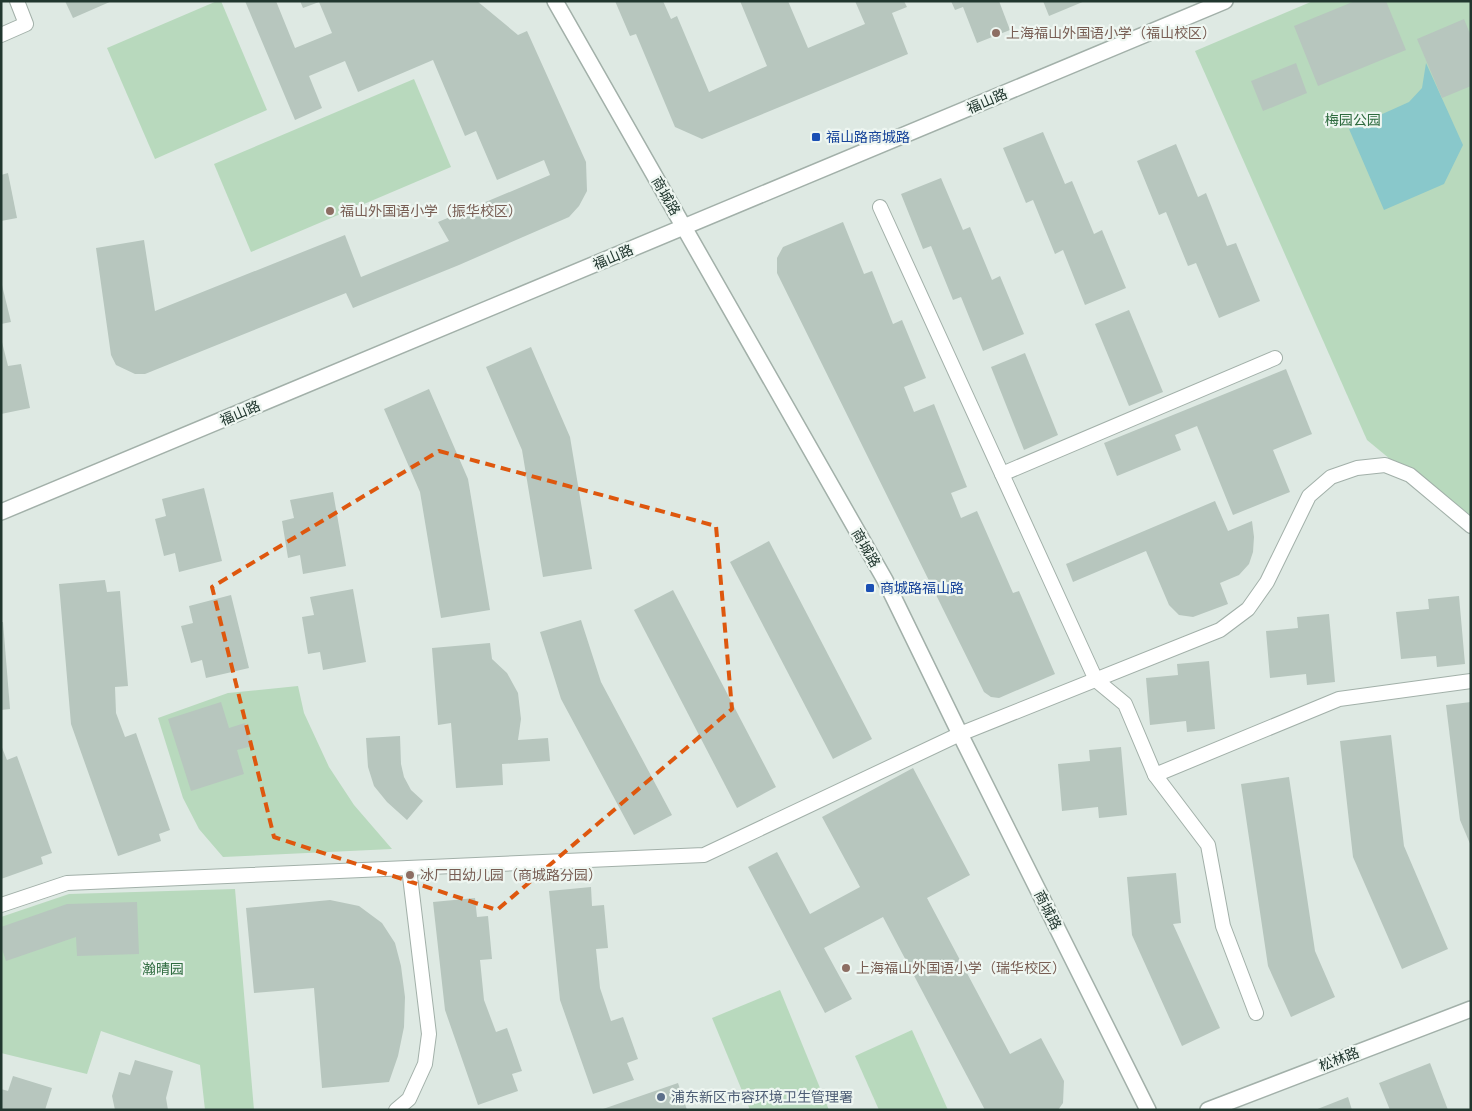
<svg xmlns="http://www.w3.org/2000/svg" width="1472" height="1111" viewBox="0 0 1472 1111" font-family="'DM Sans','Noto Sans SC',sans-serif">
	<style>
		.green { fill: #b8d9bd }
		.water { fill: #89c8cb }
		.building { fill: #b7c6be }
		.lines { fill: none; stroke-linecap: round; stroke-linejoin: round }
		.service-casing { stroke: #a2b0a9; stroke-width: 16 }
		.minor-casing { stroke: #a2b0a9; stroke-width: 18 }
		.tertiary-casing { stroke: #a2b0a9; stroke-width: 18 }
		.service { stroke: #fff; stroke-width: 14 }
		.minor { stroke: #fff; stroke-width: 15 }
		.tertiary { stroke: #fff; stroke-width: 15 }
		.marked { fill: none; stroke: #de570e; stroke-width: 4; stroke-dasharray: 10 6; stroke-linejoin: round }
		.education-dot { fill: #8d6e63; stroke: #eef6f1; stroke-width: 2 }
		.transit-dot { fill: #1a4fb4; stroke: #eef6f1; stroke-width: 2 }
		.service-dot { fill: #5c6f8a; stroke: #eef6f1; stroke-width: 2 }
		.labels { text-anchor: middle; stroke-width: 4.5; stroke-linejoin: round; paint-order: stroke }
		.education-label { font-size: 14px; fill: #785e54; stroke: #eef6f1; text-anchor: start }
		.street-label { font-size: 14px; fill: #21372f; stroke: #eef6f1 }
		.park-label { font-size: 14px; fill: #2e6b3f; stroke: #eef6f1 }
		.transit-label { font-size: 14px; fill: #164399; stroke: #eef6f1; text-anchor: start }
		.service-label { font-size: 14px; fill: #4e5e75; stroke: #eef6f1; text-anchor: start }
	</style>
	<rect width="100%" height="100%" fill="#dee9e3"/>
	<g class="green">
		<path d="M 217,1 L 221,1 L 267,110 L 155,159 L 107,48 Z"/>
		<path d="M 1313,1 L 1471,1 L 1471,526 L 1367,440 L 1195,51 Z"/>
		<path d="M 414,79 L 451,167 L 251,252 L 214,164 Z"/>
		<path d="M 298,686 L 304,713 L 329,767 L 354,805 L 392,849 L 223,857 L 199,829 L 183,798 L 158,718 L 228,693 Z"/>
		<path d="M 235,889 L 254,1110 L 205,1110 L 200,1065 L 101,1031 L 87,1074 L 1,1053 L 1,917 L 69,894 Z"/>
		<path d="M 780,990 L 829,1110 L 750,1110 L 712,1018 Z"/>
		<path d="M 912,1030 L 948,1110 L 879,1110 L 855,1056 Z"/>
	</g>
	<path class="water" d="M 1426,63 L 1463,145 L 1444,184 L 1384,210 L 1349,129 L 1409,102 L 1422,88 Z"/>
	<g class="building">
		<path d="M 65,1 L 112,1 L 73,18 Z"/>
		<path d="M 245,1 L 276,1 L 295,48 L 332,33 L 319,2 L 303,8 L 300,1 L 477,1 L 518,35 L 527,31 L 586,162 L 587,191 L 579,206 L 569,217 L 459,265 L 353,308 L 346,293 L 145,374 L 135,374 L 116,365 L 111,355 L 96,248 L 144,240 L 155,311 L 345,235 L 361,277 L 449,241 L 438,222 L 550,175 L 544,160 L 497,180 L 476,131 L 465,136 L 433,60 L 358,92 L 345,61 L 309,76 L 322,108 L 295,120 Z"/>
		<path d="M 615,1 L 663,1 L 671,19 L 677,16 L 709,92 L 767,66 L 740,1 L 788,1 L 808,48 L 865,24 L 855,1 L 904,1 L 907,7 L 892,13 L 908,54 L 702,139 L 675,127 L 636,34 L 630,36 Z"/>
		<path d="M 951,1 L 999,1 L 1010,30 L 977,43 L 963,7 L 955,10 Z"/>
		<path d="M 1043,1 L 1085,1 L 1049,16 Z"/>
		<path d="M 1355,1 L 1386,1 L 1406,50 L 1318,86 L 1294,26 Z"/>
		<path d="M 1464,19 L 1471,36 L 1471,86 L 1442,98 L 1417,39 Z"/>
		<path d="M 1296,63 L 1307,93 L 1263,111 L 1251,81 Z"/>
		<path d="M 1043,132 L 1065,184 L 1072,181 L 1094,234 L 1102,230 L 1126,288 L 1085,305 L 1063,250 L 1055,254 L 1033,200 L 1026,203 L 1003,148 Z"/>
		<path d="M 1176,144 L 1198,197 L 1206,193 L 1227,246 L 1236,243 L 1260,301 L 1219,318 L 1196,263 L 1188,266 L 1166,212 L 1159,215 L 1137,161 Z"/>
		<path d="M 8,173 L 17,218 L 1,221 L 1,175 Z"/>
		<path d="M 941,178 L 963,230 L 970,227 L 992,280 L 1000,276 L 1024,334 L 983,351 L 961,297 L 953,300 L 931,246 L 923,249 L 901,194 Z"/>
		<path d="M 843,222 L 864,274 L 872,271 L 893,324 L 902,320 L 926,378 L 904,387 L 914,412 L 934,404 L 967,487 L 951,493 L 961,518 L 977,511 L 1013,593 L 1019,591 L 1055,674 L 999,698 L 991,697 L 984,692 L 777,273 L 777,258 L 783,247 Z"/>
		<path d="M 1,281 L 11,322 L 1,324 Z"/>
		<path d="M 1129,310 L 1163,392 L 1129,406 L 1095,324 Z"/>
		<path d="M 1,338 L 8,366 L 21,364 L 30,408 L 1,414 Z"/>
		<path d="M 531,347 L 570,437 L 592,569 L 543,577 L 522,450 L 486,367 Z"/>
		<path d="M 1025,353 L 1058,435 L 1024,450 L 991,367 Z"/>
		<path d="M 1286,369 L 1312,434 L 1273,450 L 1290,492 L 1233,515 L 1197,426 L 1175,435 L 1181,450 L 1117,476 L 1104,443 Z"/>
		<path d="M 429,389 L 468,479 L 490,610 L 441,618 L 420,492 L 384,409 Z"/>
		<path d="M 204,488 L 222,561 L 179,572 L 175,553 L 164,556 L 155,519 L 166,516 L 162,499 Z"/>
		<path d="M 333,492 L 346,566 L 303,574 L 300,555 L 288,558 L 282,521 L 294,518 L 290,500 Z"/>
		<path d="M 1215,501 L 1228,531 L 1252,521 L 1254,537 L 1253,552 L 1249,564 L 1239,575 L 1220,583 L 1228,604 L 1193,617 L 1179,615 L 1169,605 L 1146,551 L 1073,582 L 1066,564 Z"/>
		<path d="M 769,541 L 872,739 L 833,759 L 730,562 Z"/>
		<path d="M 105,580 L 107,592 L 120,591 L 128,686 L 115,687 L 116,713 L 125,737 L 136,733 L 170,830 L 159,834 L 161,841 L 118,856 L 71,724 L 59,584 Z"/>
		<path d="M 353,589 L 366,662 L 323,670 L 320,652 L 308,654 L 302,617 L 314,615 L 310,597 Z"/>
		<path d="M 673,590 L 776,787 L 737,808 L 634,610 Z"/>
		<path d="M 231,595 L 249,668 L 206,678 L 202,660 L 191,663 L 181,626 L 193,623 L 189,606 Z"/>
		<path d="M 1459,596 L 1465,664 L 1437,667 L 1436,656 L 1401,659 L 1396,612 L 1429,609 L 1428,599 Z"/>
		<path d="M 1329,614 L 1335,682 L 1307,685 L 1306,674 L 1270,678 L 1266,631 L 1298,628 L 1297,617 Z"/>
		<path d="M 581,620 L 601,682 L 672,815 L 634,835 L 561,699 L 540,632 Z"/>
		<path d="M 1,622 L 3,622 L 10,709 L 1,710 Z"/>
		<path d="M 490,643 L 492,659 L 507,673 L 518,693 L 521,719 L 518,740 L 548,738 L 550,761 L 502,764 L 503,785 L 456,788 L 451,723 L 438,725 L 432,648 Z"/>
		<path d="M 1209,661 L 1215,729 L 1187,732 L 1186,721 L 1150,725 L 1146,678 L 1178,675 L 1177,664 Z"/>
		<path d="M 221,702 L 229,728 L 245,723 L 252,746 L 237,750 L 244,774 L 191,791 L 168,719 Z"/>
		<path d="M 1471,702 L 1471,846 L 1460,820 L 1446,705 Z"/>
		<path d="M 1391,735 L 1404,846 L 1448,949 L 1402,969 L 1353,857 L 1340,741 Z"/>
		<path d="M 400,736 L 401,764 L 404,777 L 411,790 L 423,801 L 407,820 L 387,802 L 374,786 L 368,767 L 366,738 Z"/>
		<path d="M 1,745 L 7,760 L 17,756 L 52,853 L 41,857 L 43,864 L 1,879 Z"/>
		<path d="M 1121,747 L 1127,815 L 1099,818 L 1098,807 L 1062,811 L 1058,764 L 1090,761 L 1089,750 Z"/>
		<path d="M 913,768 L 970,875 L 927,898 L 1010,1054 L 1041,1038 L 1064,1081 L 1063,1103 L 1058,1110 L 985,1110 L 883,917 L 824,948 L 852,999 L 825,1013 L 748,867 L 777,852 L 810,914 L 860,887 L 822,817 Z"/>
		<path d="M 1289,777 L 1315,951 L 1335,997 L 1291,1017 L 1268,966 L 1241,784 Z"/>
		<path d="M 1176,873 L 1181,923 L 1173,924 L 1220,1028 L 1182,1046 L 1132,935 L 1127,877 Z"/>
		<path d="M 591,887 L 592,906 L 604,905 L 608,948 L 596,949 L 600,988 L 611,1021 L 623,1017 L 638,1059 L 627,1063 L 634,1080 L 593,1094 L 560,1000 L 549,891 Z"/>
		<path d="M 475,898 L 477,917 L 488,916 L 492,959 L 480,960 L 484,1000 L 496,1032 L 507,1028 L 522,1071 L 512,1074 L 518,1091 L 478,1105 L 445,1010 L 433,902 Z"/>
		<path d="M 330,900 L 359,906 L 382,923 L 395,943 L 401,966 L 405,997 L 404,1027 L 398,1056 L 389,1082 L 322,1088 L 314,988 L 254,993 L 246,908 Z"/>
		<path d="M 137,902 L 139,954 L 77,956 L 76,937 L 6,961 L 1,946 L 1,927 L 67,904 Z"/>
		<path d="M 135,1060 L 173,1071 L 166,1098 L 168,1110 L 115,1110 L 112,1096 L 119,1072 L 130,1075 Z"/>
		<path d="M 1430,1063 L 1448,1110 L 1390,1110 L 1379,1083 Z"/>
		<path d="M 13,1076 L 52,1088 L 45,1110 L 1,1110 L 1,1089 L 8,1091 Z"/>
		<path d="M 678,1083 L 687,1110 L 603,1110 L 603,1109 Z"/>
		<path d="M 1348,1097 L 1352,1110 L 1315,1110 Z"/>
	</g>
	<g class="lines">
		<g class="service-casing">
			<g id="service">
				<path d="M 1,35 L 26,24 L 17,1"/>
				<path d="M 880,207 L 1096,680 L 1125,704 L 1155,775 L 1339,699 L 1471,681"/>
				<path d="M 1002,474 L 1275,358"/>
				<path d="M 1155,775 L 1208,845 L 1223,926 L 1256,1013"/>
				<path d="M 1,905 L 67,883 L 704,855 L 960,734 L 1220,630 L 1248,609 L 1267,582 L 1309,496 L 1331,477 L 1357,468 L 1385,465 L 1410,475 L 1471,526"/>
				<path d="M 396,1110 L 409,1099 L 425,1064 L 429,1034 L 409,868"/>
			</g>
		</g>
		<g class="minor-casing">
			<path id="minor" d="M 1208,1110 L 1471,1009"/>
		</g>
		<g class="tertiary-casing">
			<g id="tertiary">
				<path d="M 555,1 L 885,580 L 960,734 L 1148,1110"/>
				<path d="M 1,512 L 1225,1"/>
			</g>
		</g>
		<use href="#service" class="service"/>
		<use href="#minor" class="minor"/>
		<use href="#tertiary" class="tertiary"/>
	</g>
	<path class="marked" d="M 439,451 L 716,526 L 732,709 L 497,910 L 274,837 L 212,587 Z"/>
	<g class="education-dot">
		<circle cx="996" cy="33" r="5"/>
		<circle cx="330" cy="211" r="5"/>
		<circle cx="410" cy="875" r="5"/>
		<circle cx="846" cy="968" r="5"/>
	</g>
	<g class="transit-dot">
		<rect x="811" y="132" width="10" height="10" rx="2.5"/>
		<rect x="865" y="583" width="10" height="10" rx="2.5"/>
	</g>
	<circle class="service-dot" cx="661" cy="1097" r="5"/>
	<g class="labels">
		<g class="education-label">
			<text x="1006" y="38">上海福山外国语小学（福山校区）</text>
			<text x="340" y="216">福山外国语小学（振华校区）</text>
			<text x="420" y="880">冰厂田幼儿园（商城路分园）</text>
			<text x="856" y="973">上海福山外国语小学（瑞华校区）</text>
		</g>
		<g class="street-label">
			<text transform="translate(987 101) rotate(-23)" y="5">福山路</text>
			<text transform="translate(666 196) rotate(60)" y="5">商城路</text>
			<text transform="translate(613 257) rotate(-23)" y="5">福山路</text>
			<text transform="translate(240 413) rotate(-23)" y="5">福山路</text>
			<text transform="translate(866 548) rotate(60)" y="5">商城路</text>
			<text transform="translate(1048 910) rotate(63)" y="5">商城路</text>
			<text transform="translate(1339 1059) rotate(-21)" y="5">松林路</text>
		</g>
		<g class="park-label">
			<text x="1353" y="125">梅园公园</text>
			<text x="163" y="974">瀚晴园</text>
		</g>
		<g class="transit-label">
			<text x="826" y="142">福山路商城路</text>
			<text x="880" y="593">商城路福山路</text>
		</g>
		<g class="service-label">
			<text x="671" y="1102">浦东新区市容环境卫生管理署</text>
		</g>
	</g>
	<rect width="1472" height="1111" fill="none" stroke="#21372f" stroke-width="5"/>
</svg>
